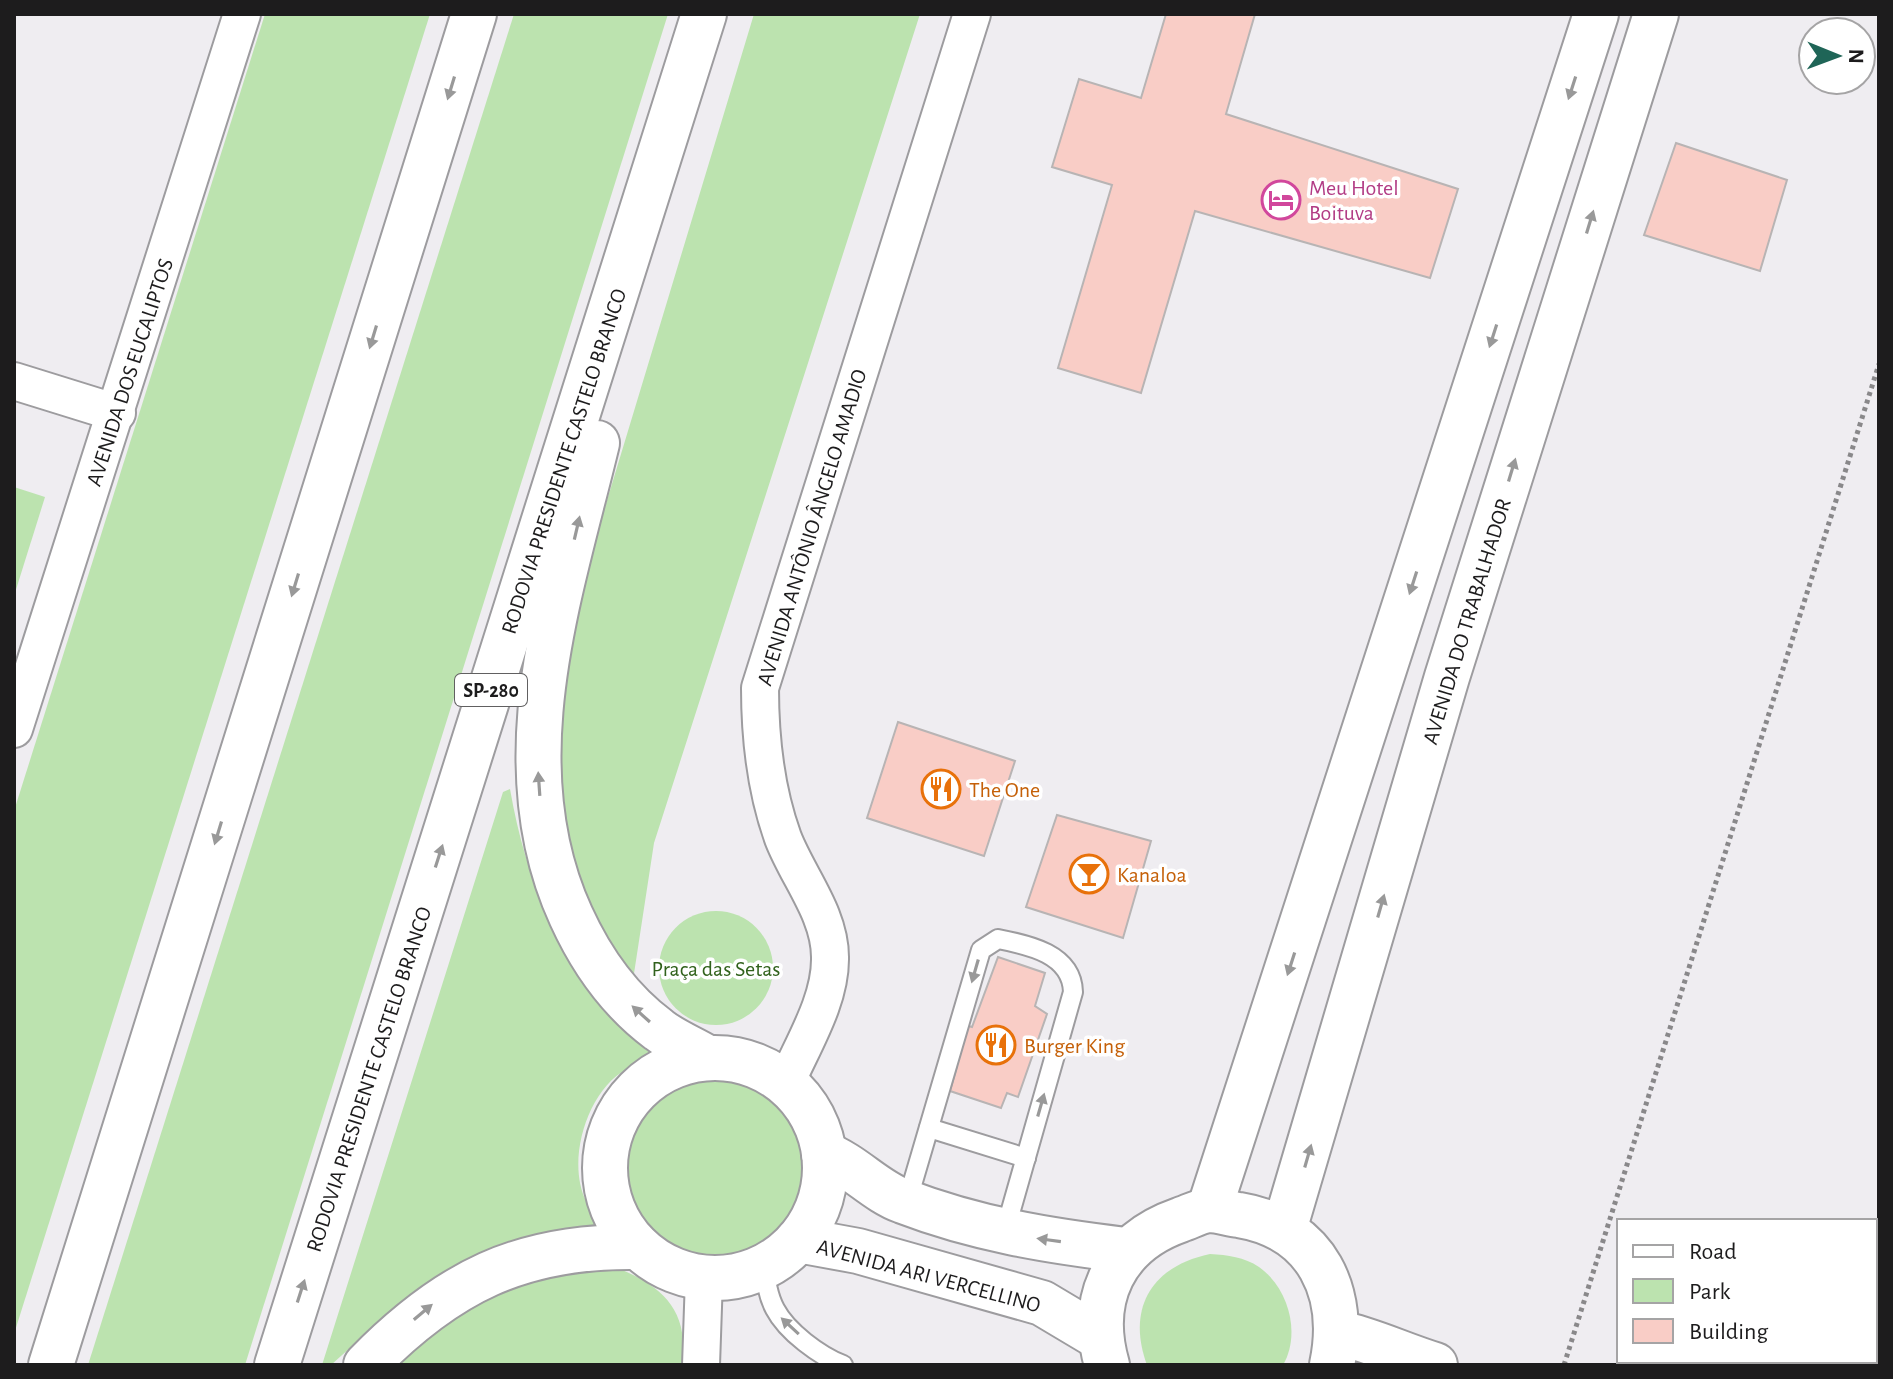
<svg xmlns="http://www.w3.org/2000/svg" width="1893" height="1379" viewBox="0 0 1893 1379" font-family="'Alegreya Sans',sans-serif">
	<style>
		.green { fill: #bce3af }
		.building { fill: #f9cdc6; stroke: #b8b4b4; stroke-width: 2 }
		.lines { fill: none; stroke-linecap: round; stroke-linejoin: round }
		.lane-casing { stroke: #9d9c9f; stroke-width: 22 }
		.street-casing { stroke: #9d9c9f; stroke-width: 40 }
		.secondary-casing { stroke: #9d9c9f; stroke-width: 48 }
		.highway-casing { stroke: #9d9c9f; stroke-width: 48 }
		.path { stroke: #89888a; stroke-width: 5; stroke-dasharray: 4 4; stroke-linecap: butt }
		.lane { stroke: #fff; stroke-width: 18 }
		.street { stroke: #fff; stroke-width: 36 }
		.secondary { stroke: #fff; stroke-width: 44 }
		.highway { stroke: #fff; stroke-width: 44 }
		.oneway { fill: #999 }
		.labels { text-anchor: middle; stroke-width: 7; stroke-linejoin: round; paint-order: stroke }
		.shield { fill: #fff; stroke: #616061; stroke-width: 2 }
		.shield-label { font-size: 20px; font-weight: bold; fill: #1d1c1d }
		.hotel-label { font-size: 22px; fill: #b23c85; stroke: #fff; text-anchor: start }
		.street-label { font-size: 22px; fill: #1d1c1d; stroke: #fff }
		.food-label { font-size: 22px; fill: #c56008; stroke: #fff; text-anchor: start }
		.park-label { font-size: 22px; fill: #31621c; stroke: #fff }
	</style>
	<rect width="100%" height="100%" fill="#efedf1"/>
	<g class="green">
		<path d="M 265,14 L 430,14 L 14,1334 L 14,811 Z"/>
		<path d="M 514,14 L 668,14 L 245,1365 L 88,1365 Z"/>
		<path d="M 754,14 L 920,14 L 654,843 L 633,980 L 606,943 L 583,895 L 557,803 L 563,646 Z"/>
		<path d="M 14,487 L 45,497 L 14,596 Z"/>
		<path d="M 510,789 C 530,904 572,978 656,1059 C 647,1062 636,1064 627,1069 C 587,1090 566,1161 586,1201 C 591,1210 598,1218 604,1227 L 446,1275 L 402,1301 L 331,1365 L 322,1365 L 503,792 Z"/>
		<circle cx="716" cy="968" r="57"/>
		<circle cx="716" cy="1170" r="96"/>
		<path d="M 1210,1254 C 1228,1255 1244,1257 1259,1267 C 1289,1288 1301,1334 1283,1365 L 1147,1365 C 1126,1308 1152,1266 1210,1254 Z"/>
		<path d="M 603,1263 C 642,1276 680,1295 683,1340 C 683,1349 684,1357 681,1365 L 389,1365 L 454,1314 L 511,1283 Z"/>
	</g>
	<g class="building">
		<path d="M 1166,14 L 1255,14 L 1226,114 L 1458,189 L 1430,278 L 1195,211 L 1141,393 L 1058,368 L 1112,185 L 1052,167 L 1079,79 L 1141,98 Z"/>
		<path d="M 1676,143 L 1787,180 L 1760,271 L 1644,235 Z"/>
		<path d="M 898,722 L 1015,761 L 984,856 L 867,818 Z"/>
		<path d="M 1057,815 L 1151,841 L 1123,938 L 1026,907 Z"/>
		<path d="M 998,957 L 1045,973 L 1035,1006 L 1047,1014 L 1018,1097 L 1007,1093 L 1001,1108 L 950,1091 L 957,1066 L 952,1062 L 961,1024 L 972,1027 Z"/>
	</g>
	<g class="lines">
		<g class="lane-casing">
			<g id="lane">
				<path d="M 929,1128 L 1026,1158"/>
				<path d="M 907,1202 L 981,950 L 998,939 C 1029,945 1072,954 1073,992 L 1005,1231"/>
				<path d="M 764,1266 C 766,1281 768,1296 775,1309 C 787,1332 820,1356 843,1365"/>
			</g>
		</g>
		<g class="street-casing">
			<g id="street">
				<path d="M 14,381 L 117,413"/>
				<path d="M 14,729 L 242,14"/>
				<path d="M 786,1083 C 803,1044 831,1000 830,957 C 830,914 798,877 783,838 C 766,791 760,738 760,688 L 972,14"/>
				<path d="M 701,1365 L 704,1278"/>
			</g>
		</g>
		<g class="secondary-casing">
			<g id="secondary">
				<circle cx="715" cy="1168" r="110"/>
				<path d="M 824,1154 C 854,1165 875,1191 903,1201 C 976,1229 1049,1241 1126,1250"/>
				<path d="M 1209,1210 L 1596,14"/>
				<path d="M 1284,1230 L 1447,677 L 1656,14"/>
				<path d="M 798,1240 L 858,1251 L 1042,1303 L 1099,1337"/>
				<path d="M 1339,1333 C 1372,1340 1402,1355 1435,1365"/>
				<path d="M 1107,1365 C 1088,1299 1114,1243 1180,1220 C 1189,1217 1200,1211 1209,1210 C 1218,1210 1230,1214 1239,1215 C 1318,1228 1347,1293 1332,1365"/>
			</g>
		</g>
		<g class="highway-casing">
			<g id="highway">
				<path d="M 597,443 C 560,596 501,764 571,916 C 591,960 620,1001 659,1030 C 673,1041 691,1048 706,1057"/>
				<path d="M 51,1365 L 474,14"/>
				<path d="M 277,1365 L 704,14"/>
				<path d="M 366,1365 C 447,1282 521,1245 638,1247"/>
			</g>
		</g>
		<path class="path" d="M 1564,1365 L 1879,364"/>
		<use href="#lane" class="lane"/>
		<use href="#street" class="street"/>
		<use href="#secondary" class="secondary"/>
		<use href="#highway" class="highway"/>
	</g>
	<defs><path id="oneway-solid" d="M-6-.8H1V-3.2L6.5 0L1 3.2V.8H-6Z" transform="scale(2)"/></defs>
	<g class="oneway">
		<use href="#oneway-solid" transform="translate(451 88) rotate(107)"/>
		<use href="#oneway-solid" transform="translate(1572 88) rotate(108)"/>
		<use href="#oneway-solid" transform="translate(1590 222) rotate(-73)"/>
		<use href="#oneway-solid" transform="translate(1493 336) rotate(108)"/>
		<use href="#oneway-solid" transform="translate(373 337) rotate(107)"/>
		<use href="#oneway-solid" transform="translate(1512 470) rotate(-73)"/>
		<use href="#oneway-solid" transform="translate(577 528) rotate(-77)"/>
		<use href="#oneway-solid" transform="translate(1413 583) rotate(108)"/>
		<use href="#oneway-solid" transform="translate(295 585) rotate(107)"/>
		<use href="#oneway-solid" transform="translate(539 784) rotate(-94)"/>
		<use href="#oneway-solid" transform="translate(218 833) rotate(107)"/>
		<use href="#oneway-solid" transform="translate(439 856) rotate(-72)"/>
		<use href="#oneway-solid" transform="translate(1381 906) rotate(-74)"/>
		<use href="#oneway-solid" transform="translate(1291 964) rotate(108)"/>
		<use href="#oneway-solid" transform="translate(975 971) rotate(106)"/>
		<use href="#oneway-solid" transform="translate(641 1014) rotate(-138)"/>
		<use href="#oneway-solid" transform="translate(1041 1105) rotate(-74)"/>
		<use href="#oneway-solid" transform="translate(1308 1156) rotate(-74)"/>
		<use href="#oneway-solid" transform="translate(1049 1240) rotate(-172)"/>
		<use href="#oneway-solid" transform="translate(301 1291) rotate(-72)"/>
		<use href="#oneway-solid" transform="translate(423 1312) rotate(-40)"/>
		<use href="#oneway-solid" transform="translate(790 1326) rotate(-137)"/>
	</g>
	<defs>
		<g id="hotel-ring" transform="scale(2)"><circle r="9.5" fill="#fff" stroke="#d1479c" stroke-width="1.5"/><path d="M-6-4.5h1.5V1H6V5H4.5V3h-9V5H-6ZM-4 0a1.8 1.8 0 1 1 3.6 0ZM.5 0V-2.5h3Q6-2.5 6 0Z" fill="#d1479c"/></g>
		<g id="restaurant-ring" transform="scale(2)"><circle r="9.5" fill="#fff" stroke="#e8710a" stroke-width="1.5"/><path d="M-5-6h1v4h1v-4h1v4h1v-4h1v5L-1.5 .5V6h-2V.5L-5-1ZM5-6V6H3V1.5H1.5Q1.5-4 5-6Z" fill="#e8710a"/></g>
		<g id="bar-ring" transform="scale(2)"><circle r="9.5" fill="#fff" stroke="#e8710a" stroke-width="1.5"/><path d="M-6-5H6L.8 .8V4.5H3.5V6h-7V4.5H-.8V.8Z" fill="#e8710a"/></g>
	</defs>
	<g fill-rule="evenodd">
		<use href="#hotel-ring" x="1281" y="200"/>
		<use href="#restaurant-ring" x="941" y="789"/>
		<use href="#bar-ring" x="1089" y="874"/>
		<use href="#restaurant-ring" x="996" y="1045"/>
	</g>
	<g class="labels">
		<rect class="shield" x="455" y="674" width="72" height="32" rx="6"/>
		<g class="shield-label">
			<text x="491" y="697">SP-280</text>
		</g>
		<g class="hotel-label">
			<text x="1309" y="195">Meu Hotel<tspan x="1309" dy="25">Boituva</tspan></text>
		</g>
		<g class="street-label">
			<text transform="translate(129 372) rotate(-72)" y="8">AVENIDA DOS EUCALIPTOS</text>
			<text transform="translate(563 461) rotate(-72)" y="8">RODOVIA PRESIDENTE CASTELO BRANCO</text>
			<text transform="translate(811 527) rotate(-73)" y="8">AVENIDA ANTÔNIO ÂNGELO AMADIO</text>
			<text transform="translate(1466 621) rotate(-73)" y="8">AVENIDA DO TRABALHADOR</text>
			<text transform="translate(368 1079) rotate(-72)" y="8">RODOVIA PRESIDENTE CASTELO BRANCO</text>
			<text transform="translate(929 1275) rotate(15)" y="8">AVENIDA ARI VERCELLINO</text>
		</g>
		<g class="food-label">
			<text x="969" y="797">The One</text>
			<text x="1117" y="882">Kanaloa</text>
			<text x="1024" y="1053">Burger King</text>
		</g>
		<g class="park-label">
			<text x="716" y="976">Praça das Setas</text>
		</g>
	</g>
	<rect width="1893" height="1379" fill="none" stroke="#1d1c1d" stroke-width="32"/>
	<rect x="1617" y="1219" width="260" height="144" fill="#ffffff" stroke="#a5a4a5" stroke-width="2"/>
	<rect x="1633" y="1245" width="40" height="12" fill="#ffffff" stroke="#a5a4a5" stroke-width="2"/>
	<text x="1689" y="1259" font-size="24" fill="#1d1c1d">Road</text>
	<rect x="1633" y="1279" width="40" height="24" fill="#bce3af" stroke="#a5a4a5" stroke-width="2"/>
	<text x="1689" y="1299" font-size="24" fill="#1d1c1d">Park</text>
	<rect x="1633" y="1319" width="40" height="24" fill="#f9cdc6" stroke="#a5a4a5" stroke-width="2"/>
	<text x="1689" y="1339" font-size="24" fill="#1d1c1d">Building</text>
	<g transform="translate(1837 56) rotate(91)"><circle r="38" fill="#ffffff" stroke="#a5a4a5" stroke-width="2"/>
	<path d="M0-6L14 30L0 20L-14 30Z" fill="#1f6557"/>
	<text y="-12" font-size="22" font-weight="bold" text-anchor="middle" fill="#1d1c1d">N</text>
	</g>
</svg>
